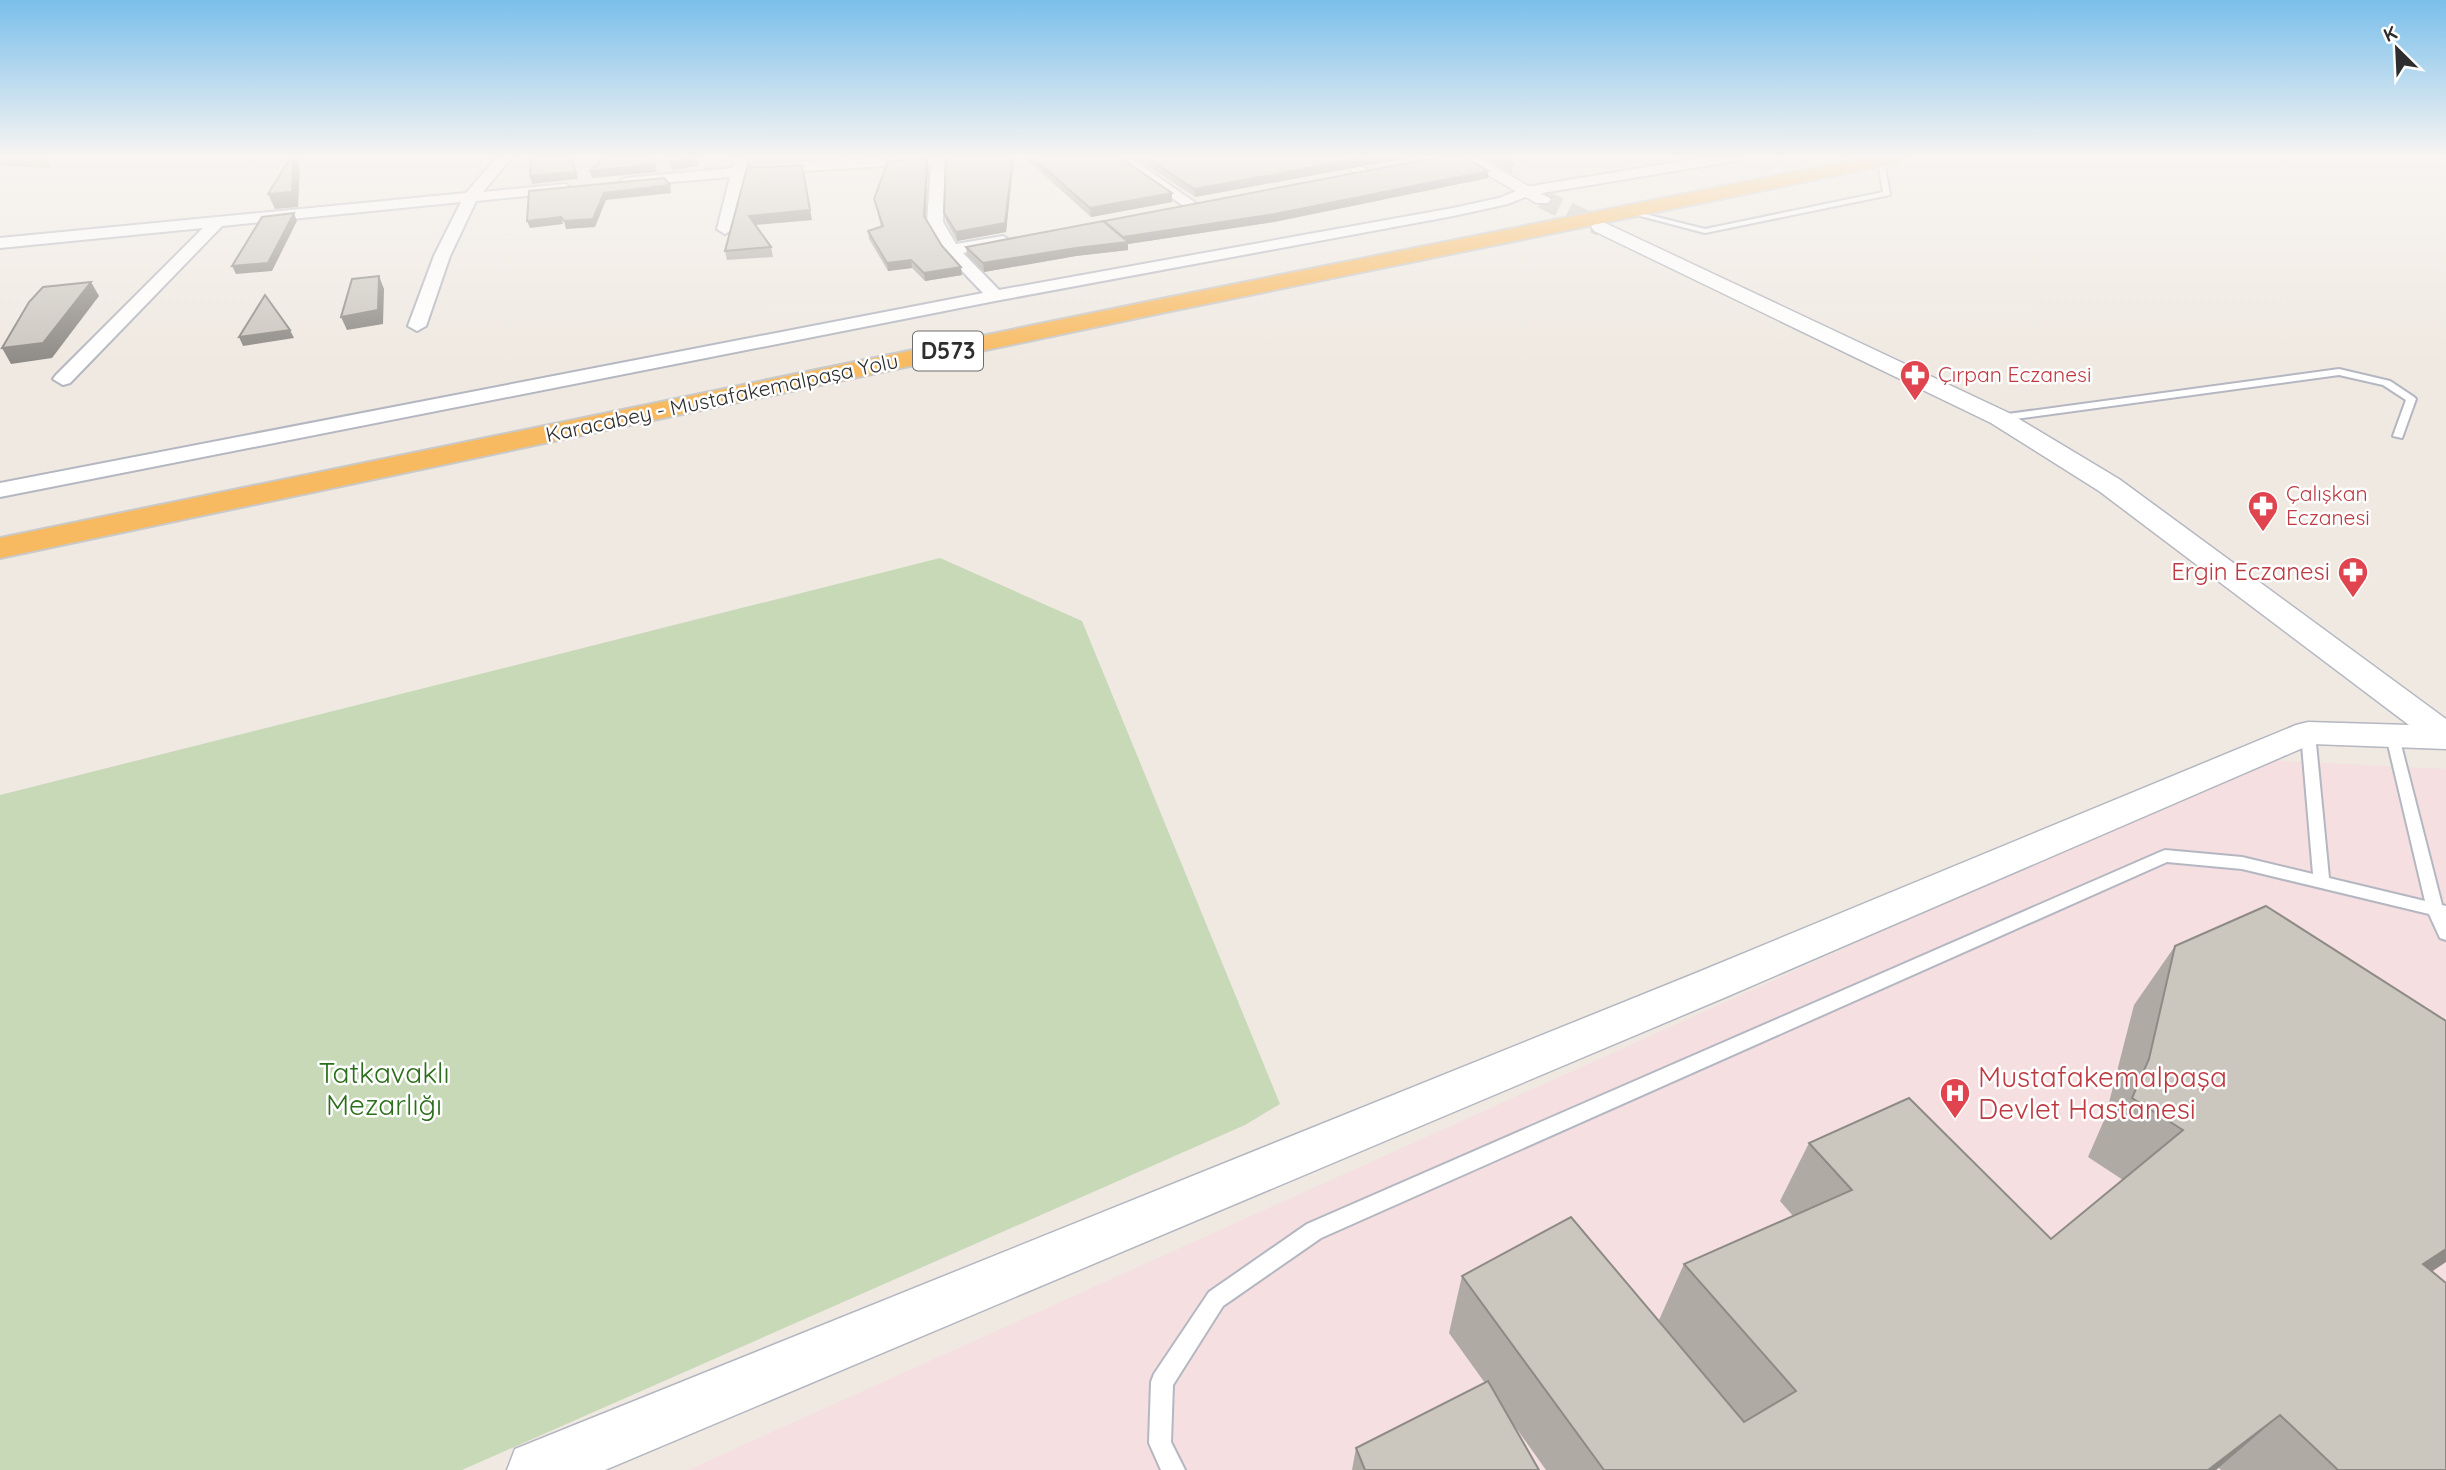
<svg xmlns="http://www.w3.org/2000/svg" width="2446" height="1470" viewBox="0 0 2446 1470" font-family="Quicksand,sans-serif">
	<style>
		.medical { fill: #f5dfe0 }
		.cemetery { fill: #c8d9b8 }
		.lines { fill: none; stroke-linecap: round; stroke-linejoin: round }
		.tertiary-tunnel { stroke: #c8c4bd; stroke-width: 19; stroke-dasharray: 19 10; stroke-linecap: butt }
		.service-casing { stroke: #b4b7c1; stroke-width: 4 }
		.minor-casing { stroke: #b4b7c1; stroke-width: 4 }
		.tertiary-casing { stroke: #b4b7c1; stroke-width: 3 }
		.trunk-casing { stroke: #c9c9c9; stroke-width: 4 }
		.service { fill: #fff; fill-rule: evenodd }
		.minor { fill: #fff; fill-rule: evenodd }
		.tertiary { fill: #fff; fill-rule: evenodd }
		.trunk { fill: #f8ba60; fill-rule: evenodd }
		.wall { fill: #afaba4 }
		.shaded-wall { fill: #8e8b86 }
		.building { fill: #cbc7bf; stroke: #8e8b86; stroke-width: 2 }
		.labels { text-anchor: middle; stroke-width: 5; stroke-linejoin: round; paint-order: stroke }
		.far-health-label { font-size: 21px; fill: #be3a42; stroke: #fff; text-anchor: start }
		.far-street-label { font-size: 21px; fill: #2e2e2e; stroke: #fff }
		.shield { fill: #fff; stroke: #6d6d6d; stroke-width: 2 }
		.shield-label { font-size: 23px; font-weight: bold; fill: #2e2e2e }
		.health-label { font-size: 24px; fill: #be3a42; stroke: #fff; text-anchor: end }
		.near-park-label { font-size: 28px; fill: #2c6e1b; stroke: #fff }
		.near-health-label { font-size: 28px; fill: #be3a42; stroke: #fff; text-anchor: start }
	</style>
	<rect width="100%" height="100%" fill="#efe9e1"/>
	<path class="medical" d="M 2262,760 L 2446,769 L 2446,1470 L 688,1470 Z"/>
	<path class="cemetery" d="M 940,558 L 1082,621 L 1280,1104 L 1245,1125 L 462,1470 L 0,1470 L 0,795 Z"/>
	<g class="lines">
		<path class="tertiary-tunnel" d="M 1542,199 L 1601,227"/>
		<g class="service-casing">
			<g id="service">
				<path d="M 1881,159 L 1884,161 L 1890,195 L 1705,233 L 1625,212 L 1629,210 L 1705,229 L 1883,192 L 1878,161 Z"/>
				<path d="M 2339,369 L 2390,381 L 2414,397 L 2416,399 L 2402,438 L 2393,436 L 2406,400 L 2383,385 L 2339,375 L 2000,421 L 1995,418 L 2000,415 Z"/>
				<path d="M 2308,729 L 2315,733 L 2329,878 L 2425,901 L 2386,736 L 2393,731 L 2398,733 L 2442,905 L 2446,906 L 2446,940 L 2440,938 L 2429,914 L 2242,869 L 2167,862 L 1321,1238 L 1223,1306 L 1173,1385 L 1171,1442 L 1185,1470 L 1161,1470 L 1149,1443 L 1151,1382 L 1154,1374 L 1209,1292 L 1307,1224 L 2160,852 L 2165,850 L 2242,857 L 2313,874 L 2301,733 Z"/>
			</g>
		</g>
		<g class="minor-casing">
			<g id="minor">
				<path d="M 497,157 L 512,157 L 483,192 L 565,184 L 572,188 L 565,192 L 476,201 L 450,256 L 426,326 L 417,331 L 408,326 L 434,256 L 461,202 L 222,226 L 70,383 L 63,385 L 53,379 L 56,375 L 203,228 L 0,248 L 0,238 L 466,193 Z"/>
				<path d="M 734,157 L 748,157 L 746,167 L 822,160 L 945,157 L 943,222 L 956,244 L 1003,236 L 1011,241 L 1003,246 L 963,253 L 999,290 L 1453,208 L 1499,198 L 1526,187 L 1708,157 L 1742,157 L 1735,161 L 1530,195 L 1508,204 L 1453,216 L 995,301 L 0,497 L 0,483 L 983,293 L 945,253 L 927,222 L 931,163 L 744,175 L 733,229 L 725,234 L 717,229 L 730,177 L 626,186 L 619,182 L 626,178 L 732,168 Z"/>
				<path d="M 1112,157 L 1129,157 L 1200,206 L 1193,210 L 1188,209 Z"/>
				<path d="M 1332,157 L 1349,157 L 1373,174 L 1361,177 Z"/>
			</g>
		</g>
		<g class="tertiary-casing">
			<g id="tertiary">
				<path d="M 1457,157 L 1478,157 L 1551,199 L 1548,203 L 1536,203 Z"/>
				<path d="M 1601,221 L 2009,413 L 2119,479 L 2446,719 L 2446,749 L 2312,744 L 1726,997 L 605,1470 L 507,1470 L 515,1449 L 1696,973 L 2296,725 L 2308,722 L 2409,725 L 2099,491 L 1991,423 L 1594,231 L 1591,227 L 1594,223 Z"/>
			</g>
		</g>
		<g class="trunk-casing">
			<path id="trunk" d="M 1868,157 L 1906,157 L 1897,163 L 1166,312 L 0,558 L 0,538 L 1166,298 Z"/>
		</g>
		<use href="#service" class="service"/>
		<use href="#minor" class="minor"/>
		<use href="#tertiary" class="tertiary"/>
		<use href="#trunk" class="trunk"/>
	</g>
	<g class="wall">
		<path d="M 0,157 L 46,157 L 52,168 L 0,166 Z"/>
		<path d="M 752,157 L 801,157 L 801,161 L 753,163 Z"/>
		<path d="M 837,157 L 889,157 L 838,159 Z"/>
		<path d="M 946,157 L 1014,157 L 1006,232 L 957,241 L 946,221 L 944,213 Z"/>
		<path d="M 1024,157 L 1119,157 L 1172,193 L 1172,202 L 1091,217 Z"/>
		<path d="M 1134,157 L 1412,157 L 1195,197 Z"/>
		<path d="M 1483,157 L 1508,157 L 1513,165 L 1511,173 Z"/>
		<path d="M 927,159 L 928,166 L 925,218 L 942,246 L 962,275 L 925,281 L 912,268 L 888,271 L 869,239 L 868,231 L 881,227 L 874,199 L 886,166 L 885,161 Z"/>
		<path d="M 747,168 L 812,220 L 755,225 L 771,247 L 773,257 L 727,260 L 725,251 Z"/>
		<path d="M 1488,171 L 1488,178 L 1274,222 L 1128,244 L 1128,250 L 1076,256 L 984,272 L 967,255 L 966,247 L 1103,221 Z"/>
		<path d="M 2175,946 L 2432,1272 L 2446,1470 L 2221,1470 L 2219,1468 L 2216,1470 L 1546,1470 L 1509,1418 L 1539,1470 L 1352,1470 L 1356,1448 L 1485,1383 L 1449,1333 L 1462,1276 L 1744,1422 L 1659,1320 L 1684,1264 L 1793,1216 L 1780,1201 L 1809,1143 L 2051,1239 L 2123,1180 L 2088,1157 L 2105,1118 L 2134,1005 Z"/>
	</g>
	<g class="shaded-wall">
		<path d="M 293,157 L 296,157 L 300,166 L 298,207 L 275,209 L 268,194 Z"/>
		<path d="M 697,157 L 698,166 L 672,170 L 670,163 Z"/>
		<path d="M 1013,157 L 1014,157 L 1006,232 L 957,241 L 956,232 Z"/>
		<path d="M 1368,157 L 1412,157 L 1195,197 L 1194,189 Z"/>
		<path d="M 927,159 L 928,166 L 925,223 L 924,216 Z"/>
		<path d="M 655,164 L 657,172 L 592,178 L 590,171 Z"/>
		<path d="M 802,165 L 812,220 L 751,225 L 749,216 Z"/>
		<path d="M 1488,171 L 1488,178 L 1274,222 L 1128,244 L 1128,250 L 1076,256 L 984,272 L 983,263 Z"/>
		<path d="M 576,172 L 578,179 L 532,184 L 530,176 Z"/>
		<path d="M 670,185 L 671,193 L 606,200 L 595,227 L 566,229 L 564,221 L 604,193 Z"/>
		<path d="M 1172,193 L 1172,202 L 1091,217 L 1090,208 Z"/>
		<path d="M 294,213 L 297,221 L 272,271 L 236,274 L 232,266 Z"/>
		<path d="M 561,217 L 563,224 L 530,228 L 527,221 Z"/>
		<path d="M 911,260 L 912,268 L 888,271 L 887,263 Z"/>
		<path d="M 961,267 L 962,275 L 925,281 L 924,273 Z"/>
		<path d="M 379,276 L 384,289 L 383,324 L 347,330 L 341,317 Z"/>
		<path d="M 91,282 L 99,296 L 52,358 L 11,364 L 2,348 Z"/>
		<path d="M 290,330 L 294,338 L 243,346 L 239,337 Z"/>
		<path d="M 2446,1249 L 2446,1262 L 2359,1321 L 2423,1264 Z"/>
		<path d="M 2280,1415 L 2216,1470 L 2208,1470 Z"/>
	</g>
	<g class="building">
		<path d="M 291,157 L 293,157 L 292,192 L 268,194 Z"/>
		<path d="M 531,157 L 570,157 L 576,172 L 530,176 Z"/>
		<path d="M 605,157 L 650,157 L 655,164 L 590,171 Z"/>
		<path d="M 669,157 L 696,157 L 697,158 L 670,163 Z"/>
		<path d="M 946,157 L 1013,157 L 1005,223 L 956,232 L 944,213 Z"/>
		<path d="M 1032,157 L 1119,157 L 1172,193 L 1090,208 Z"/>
		<path d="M 1146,157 L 1368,157 L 1194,189 Z"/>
		<path d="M 1439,157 L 1465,157 L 1488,171 L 1275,214 L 1123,237 L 1104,221 Z"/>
		<path d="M 1499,157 L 1508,157 L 1513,165 Z"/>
		<path d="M 927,159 L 924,216 L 942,246 L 961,267 L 924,273 L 911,260 L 887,263 L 868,231 L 883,226 L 874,199 L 888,161 L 885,161 Z"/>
		<path d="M 802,165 L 810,210 L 749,216 L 771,247 L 725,251 L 747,168 Z"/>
		<path d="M 664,178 L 670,185 L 604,193 L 593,219 L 564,221 L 561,217 L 527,221 L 529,191 Z"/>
		<path d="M 294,213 L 268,263 L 232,266 L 262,217 Z"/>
		<path d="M 1103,221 L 1128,242 L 1076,248 L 983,263 L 966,247 Z"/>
		<path d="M 379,276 L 378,310 L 341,317 L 352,279 Z"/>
		<path d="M 91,282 L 43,343 L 2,348 L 29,302 L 43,287 Z"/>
		<path d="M 265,295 L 290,330 L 239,337 Z"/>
		<path d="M 2266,906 L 2446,1021 L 2446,1249 L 2423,1264 L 2446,1283 L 2446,1470 L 2338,1470 L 2280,1415 L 2208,1470 L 1604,1470 L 1462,1276 L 1571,1217 L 1744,1422 L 1796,1391 L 1684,1264 L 1852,1190 L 1809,1143 L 1909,1098 L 2051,1239 L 2183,1130 L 2132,1098 L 2149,1059 L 2175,946 Z"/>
		<path d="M 1488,1381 L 1539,1470 L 1365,1470 L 1356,1448 Z"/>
	</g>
	<linearGradient id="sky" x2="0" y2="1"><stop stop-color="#7abfeb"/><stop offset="0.43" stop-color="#f8f5f2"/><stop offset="1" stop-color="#f8f5f2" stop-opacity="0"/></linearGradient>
	<rect width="2446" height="363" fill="url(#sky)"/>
	<defs>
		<g id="pharmacy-pin" transform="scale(1.575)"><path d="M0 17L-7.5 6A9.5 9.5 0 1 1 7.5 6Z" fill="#e0444e" stroke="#fff"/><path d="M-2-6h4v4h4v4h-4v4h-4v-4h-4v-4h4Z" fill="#fff"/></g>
		<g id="hospital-pin" transform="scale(1.575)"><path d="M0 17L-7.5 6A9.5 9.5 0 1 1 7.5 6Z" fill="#e0444e" stroke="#fff"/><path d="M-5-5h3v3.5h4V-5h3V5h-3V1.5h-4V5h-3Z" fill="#fff"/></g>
	</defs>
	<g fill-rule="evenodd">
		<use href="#pharmacy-pin" x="1915" y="375"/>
		<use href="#pharmacy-pin" x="2263" y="506"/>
		<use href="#pharmacy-pin" x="2353" y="572"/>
		<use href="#hospital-pin" x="1955" y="1093"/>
	</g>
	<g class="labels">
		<g class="far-health-label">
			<text x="1938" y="382">Çırpan Eczanesi</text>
			<text x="2286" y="501">Çalışkan<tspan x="2286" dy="24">Eczanesi</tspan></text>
		</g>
		<g class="far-street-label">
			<text transform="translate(722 398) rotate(-12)" y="7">Karacabey - Mustafakemalpaşa Yolu</text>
		</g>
		<rect class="shield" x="913" y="331.5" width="70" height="39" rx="5"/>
		<g class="shield-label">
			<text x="948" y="359">D573</text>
		</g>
		<g class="health-label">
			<text x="2330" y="580">Ergin Eczanesi</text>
		</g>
		<g class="near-park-label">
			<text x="384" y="1083">Tatkavaklı<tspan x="384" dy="32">Mezarlığı</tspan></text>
		</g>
		<g class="near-health-label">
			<text x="1978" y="1087">Mustafakemalpaşa<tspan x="1978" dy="32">Devlet Hastanesi</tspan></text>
		</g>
	</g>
	<g transform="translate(2397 49) rotate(336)" stroke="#ffffff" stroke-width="5" paint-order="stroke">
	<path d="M0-5L12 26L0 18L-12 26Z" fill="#2e2e2e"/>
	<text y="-10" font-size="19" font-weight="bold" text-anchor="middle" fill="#2e2e2e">K</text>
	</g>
</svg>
